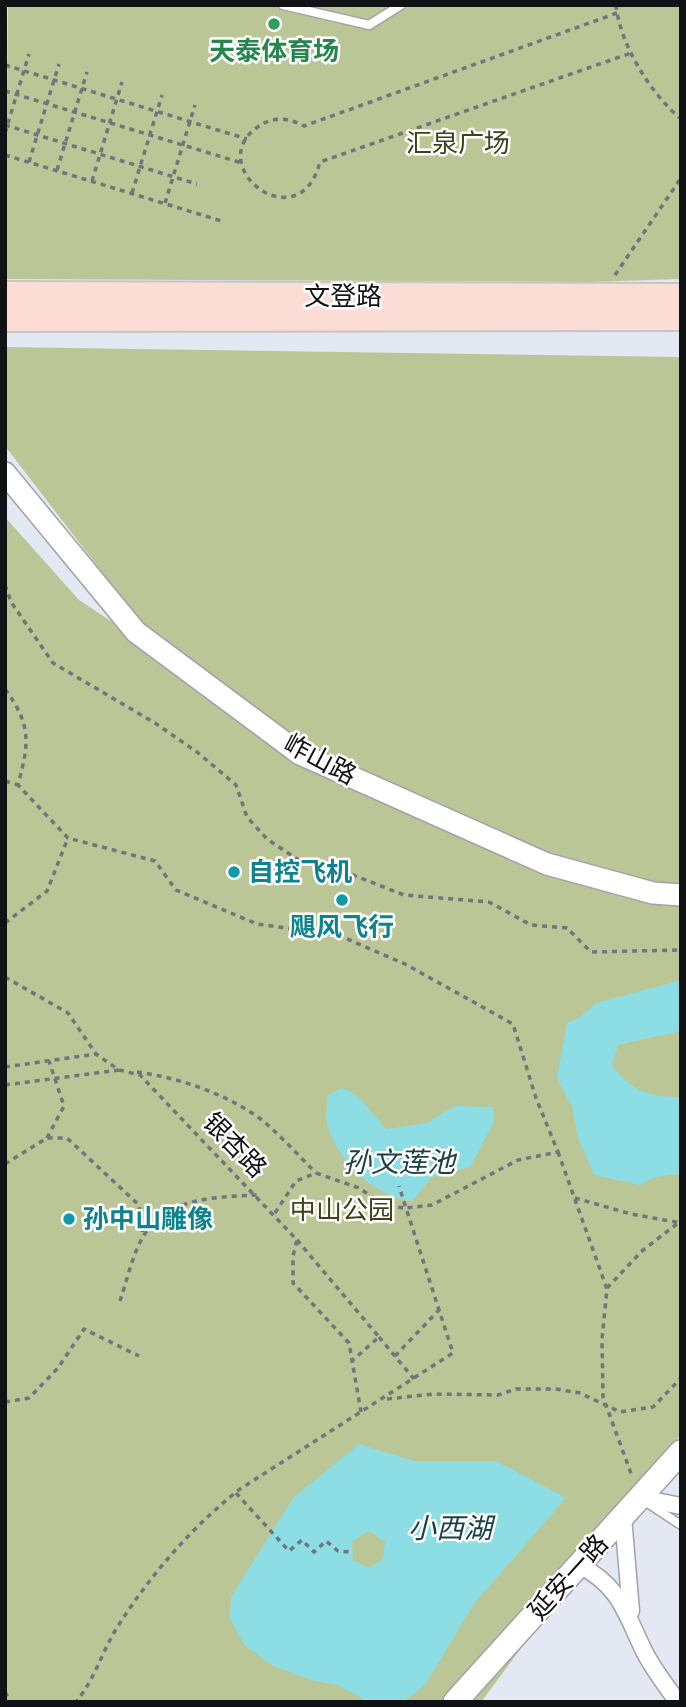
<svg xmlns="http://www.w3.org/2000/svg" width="686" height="1707" viewBox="0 0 686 1707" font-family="'Exo 2','Noto Sans SC',sans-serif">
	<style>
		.green { fill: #bac695 }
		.water { fill: #8cdde4; fill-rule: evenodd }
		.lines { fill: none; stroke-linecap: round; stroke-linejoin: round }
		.service-casing { stroke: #9ea2ac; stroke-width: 11 }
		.minor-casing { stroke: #9ea2ac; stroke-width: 19 }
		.tertiary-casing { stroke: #9ea2ac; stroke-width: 24 }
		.secondary-casing { stroke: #9ea2ac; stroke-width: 26 }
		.primary-casing { stroke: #c6c6c7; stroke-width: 30 }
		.path { stroke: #72757c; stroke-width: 3.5; stroke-dasharray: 5 5; stroke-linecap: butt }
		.service { stroke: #fff; stroke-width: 8 }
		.minor { stroke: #fff; stroke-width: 16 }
		.tertiary { stroke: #fff; stroke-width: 21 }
		.secondary { stroke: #fff; stroke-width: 23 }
		.primary { stroke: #fbddd6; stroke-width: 26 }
		.leisure-dot { fill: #2e9e5b; stroke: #fff; stroke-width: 2.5 }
		.culture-dot { fill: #0f9aa8; stroke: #fff; stroke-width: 2.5 }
		.labels { text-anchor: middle; stroke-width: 5; stroke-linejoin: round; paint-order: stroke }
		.leisure-label { font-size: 26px; font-weight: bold; fill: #27864d; stroke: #fff }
		.park-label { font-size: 26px; fill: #3b4317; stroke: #fff }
		.street-label { font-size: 26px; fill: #111216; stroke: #fff }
		.culture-label { font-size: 26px; font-weight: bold; fill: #0d838f; stroke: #fff; text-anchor: start }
		.water-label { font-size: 28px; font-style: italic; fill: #1a4145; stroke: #fff }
	</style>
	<rect width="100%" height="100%" fill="#e4e8f3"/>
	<g class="green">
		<path d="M 8,5 L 681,5 L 681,279 L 589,282 L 5,279 Z"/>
		<path d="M 5,347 L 681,357 L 681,885 L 653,883 L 541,852 L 305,746 L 144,627 L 5,446 Z"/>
		<path d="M 5,517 L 79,600 L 209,686 L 300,754 L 547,864 L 681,898 L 681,1434 L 481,1702 L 5,1702 Z"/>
	</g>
	<g class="water">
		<path d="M 681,980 L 681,1031 L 618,1045 L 612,1065 C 632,1091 648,1097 681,1097 L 681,1174 L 656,1177 L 640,1185 L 594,1175 L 578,1138 L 573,1109 L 557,1078 L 567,1023 L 579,1018 L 596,1003 Z"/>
		<path d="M 342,1088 L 358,1096 L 386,1129 L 427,1123 L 455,1106 L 493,1107 L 494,1122 L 470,1167 L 432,1177 L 412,1201 C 375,1197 340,1163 328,1128 C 325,1117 327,1106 328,1095 Z"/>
		<path d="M 359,1444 L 414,1461 L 496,1461 L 566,1498 L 474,1604 L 425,1685 L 403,1702 L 363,1702 L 360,1697 L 338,1685 L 314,1681 L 273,1666 L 245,1646 L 230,1619 L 231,1597 L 293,1498 ZM 369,1531 L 385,1542 L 383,1559 L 369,1568 L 353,1560 L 352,1541 Z"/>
	</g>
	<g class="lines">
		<g class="service-casing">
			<g id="service">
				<path d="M 283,5 L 369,25 L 401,5"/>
				<path d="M 649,1504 L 681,1525"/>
			</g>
		</g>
		<g class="minor-casing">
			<g id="minor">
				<path d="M 641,1498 L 681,1506"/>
				<path d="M 623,1517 L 631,1611"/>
				<path d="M 579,1565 C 620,1586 625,1612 644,1651 C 653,1669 666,1686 678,1702"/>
			</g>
		</g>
		<g class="tertiary-casing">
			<path id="tertiary" d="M 5,473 L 136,632 L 300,754 L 547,864 L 653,893 L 681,895"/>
		</g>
		<g class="secondary-casing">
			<path id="secondary" d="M 455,1702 L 681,1452"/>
		</g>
		<g class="primary-casing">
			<g id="primary">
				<path d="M 5,295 L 681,297"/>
				<path d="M 5,318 L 681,317"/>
			</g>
		</g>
		<g class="path">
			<path d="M 616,5 C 620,45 651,94 681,119"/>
			<path d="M 617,13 L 304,126 C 289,118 274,116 259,126 C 200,165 299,243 320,162 L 631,53"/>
			<path d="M 5,65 L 247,139"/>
			<path d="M 5,91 L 242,163"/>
			<path d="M 5,125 L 197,184"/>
			<path d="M 5,133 L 29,54"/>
			<path d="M 5,155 L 225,222"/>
			<path d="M 29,162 L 59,64"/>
			<path d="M 57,170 L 87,72"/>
			<path d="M 92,181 L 122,82"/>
			<path d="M 132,193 L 162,95"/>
			<path d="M 165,203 L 195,105"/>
			<path d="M 615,275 L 681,178"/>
			<path d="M 5,585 L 11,602 L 53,663 L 155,723 L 197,752 L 236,785 L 247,817 L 267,839 L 300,861 L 330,866 L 404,895 L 489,902 L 531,925 L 567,928 L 591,952 L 681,950"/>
			<path d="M 5,689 C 32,726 29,743 18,785 L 68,838 L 155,861 L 176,890 L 257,924 L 338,935 L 405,964 L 513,1024 L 536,1098 L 558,1152 L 518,1160 L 432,1205 L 406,1208 L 453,1353 L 240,1489 C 192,1527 151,1574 118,1626 C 102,1651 95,1679 76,1702"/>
			<path d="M 5,781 L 18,785"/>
			<path d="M 5,923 L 47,891 L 68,838"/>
			<path d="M 5,977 L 68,1013 L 96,1054"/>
			<path d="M 5,1067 L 96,1054 L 119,1070 L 140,1075 L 297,1240 L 293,1256 L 293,1283 L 349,1343 L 361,1412"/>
			<path d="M 137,1072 C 180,1078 227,1094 262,1120 C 281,1136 299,1156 316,1173"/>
			<path d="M 5,1085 L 119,1070"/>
			<path d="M 47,1138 L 64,1106 L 49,1061"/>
			<path d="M 558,1152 L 607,1289 L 602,1339 L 603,1397 L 632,1476"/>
			<path d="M 5,1164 L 47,1138 L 67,1138 L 139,1205 L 143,1236"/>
			<path d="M 575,1198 L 631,1214 L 681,1223"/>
			<path d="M 275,1213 L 296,1181 L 316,1173 L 359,1188 L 386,1206 L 406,1208 L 399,1186"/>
			<path d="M 297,1240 L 379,1337 L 353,1360"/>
			<path d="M 607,1288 L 642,1251 L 678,1223"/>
			<path d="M 120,1301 C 127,1280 133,1253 144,1235 C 168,1197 217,1197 257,1195"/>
			<path d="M 379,1337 L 414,1379"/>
			<path d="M 395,1356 L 439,1310"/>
			<path d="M 387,1399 L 433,1394 L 498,1395 L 516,1389 L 556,1389 L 580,1393 L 620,1412 L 653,1407 L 681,1378"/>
			<path d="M 5,1402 L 29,1398 L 58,1368 L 84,1329 L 139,1356"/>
			<path d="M 236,1493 L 289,1551 L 302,1540 L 314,1552 L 326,1541 L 338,1551 L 352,1552"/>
			<path d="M 5,1692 L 11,1702"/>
		</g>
		<use href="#service" class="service"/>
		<use href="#minor" class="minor"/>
		<use href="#tertiary" class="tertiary"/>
		<use href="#secondary" class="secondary"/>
		<use href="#primary" class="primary"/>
	</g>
	<circle class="leisure-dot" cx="274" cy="24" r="7"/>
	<g class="culture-dot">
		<circle cx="234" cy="872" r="7"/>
		<circle cx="342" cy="900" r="7"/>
		<circle cx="69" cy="1219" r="7"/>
	</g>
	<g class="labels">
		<g class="leisure-label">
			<text x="274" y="60">天泰体育场</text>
		</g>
		<g class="park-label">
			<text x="458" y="152">汇泉广场</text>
			<text x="342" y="1219">中山公园</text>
		</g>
		<g class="street-label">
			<text x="343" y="305">文登路</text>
			<text transform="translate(320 759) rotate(28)" y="9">岞山路</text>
			<text transform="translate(235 1145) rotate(46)" y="9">银杏路</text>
			<text transform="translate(568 1577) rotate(-48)" y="9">延安一路</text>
		</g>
		<g class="culture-label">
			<text x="248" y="881">自控飞机</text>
			<text x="342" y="936" text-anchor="middle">飓风飞行</text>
			<text x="83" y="1228">孙中山雕像</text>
		</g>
		<g class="water-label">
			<text x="399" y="1172">孙文莲池</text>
			<text x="450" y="1538">小西湖</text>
		</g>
	</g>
	<rect width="686" height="1707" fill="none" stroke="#111216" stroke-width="14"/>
</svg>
